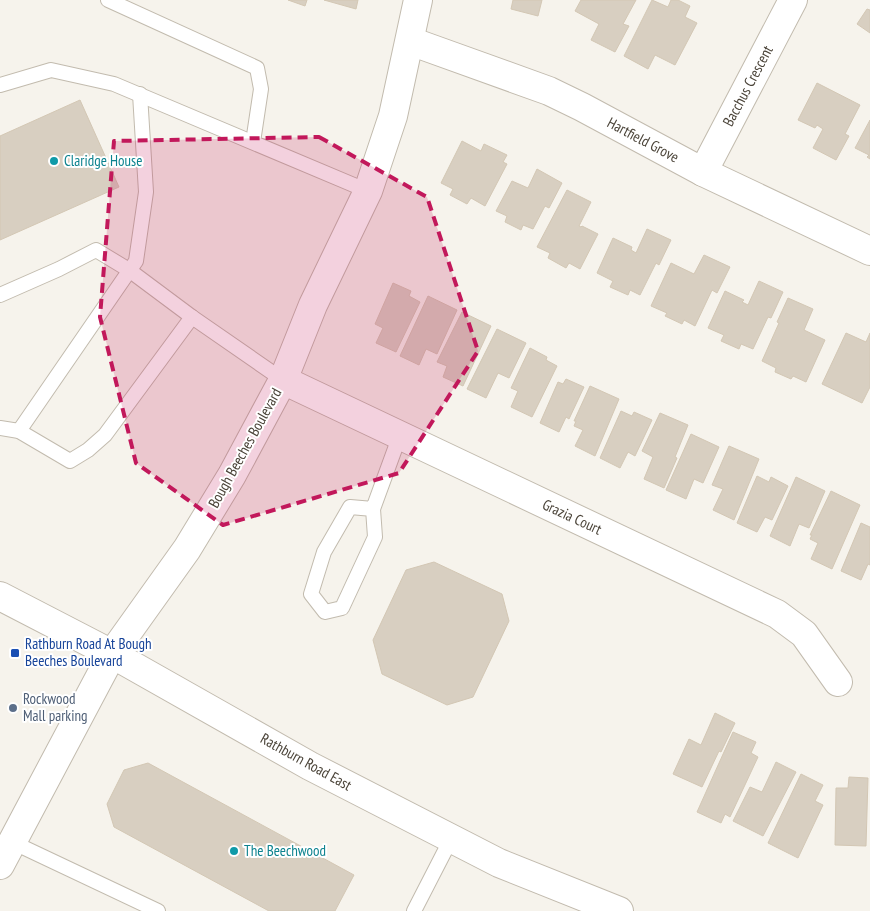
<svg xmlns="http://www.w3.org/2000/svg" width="870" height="911" viewBox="0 0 870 911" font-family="'PT Sans Narrow',sans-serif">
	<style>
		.building { fill: #d8cfc1; stroke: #d3c7b4 }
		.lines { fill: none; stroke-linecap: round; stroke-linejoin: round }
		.service-casing { stroke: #c2bbae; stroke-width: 16 }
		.minor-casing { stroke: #c2bbae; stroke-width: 30 }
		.tertiary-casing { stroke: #c2bbae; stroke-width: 30 }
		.service { stroke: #fff; stroke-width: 14 }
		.minor { stroke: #fff; stroke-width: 28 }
		.tertiary { stroke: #fff; stroke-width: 28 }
		.marked { fill: #c2185b; fill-opacity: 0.2; stroke: #c2185b; stroke-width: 4; stroke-dasharray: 10 6; stroke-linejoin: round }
		.culture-dot { fill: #0f9aa8; stroke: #fff; stroke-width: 2 }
		.transit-dot { fill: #1a4fb4; stroke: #fff; stroke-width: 2 }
		.service-dot { fill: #5c6f8a; stroke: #fff; stroke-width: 2 }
		.labels { text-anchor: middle; stroke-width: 4; stroke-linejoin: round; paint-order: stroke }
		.street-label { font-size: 15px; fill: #4b4439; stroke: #fff }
		.culture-label { font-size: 15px; fill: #0d838f; stroke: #fff; text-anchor: start }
		.transit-label { font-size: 15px; fill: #164399; stroke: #fff; text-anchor: start }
		.service-label { font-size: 15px; fill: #4e5e75; stroke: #fff; text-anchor: start }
	</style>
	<rect width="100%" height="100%" fill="#f6f3ec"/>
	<g class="building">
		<path d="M 288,0 L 307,0 L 305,6 Z"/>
		<path d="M 324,0 L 358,0 L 356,9 Z"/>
		<path d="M 513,0 L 542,0 L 538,16 L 511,9 Z"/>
		<path d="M 581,0 L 636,0 L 623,24 L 629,26 L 615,52 L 591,40 L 599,24 L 575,11 Z"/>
		<path d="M 652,0 L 668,7 L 671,0 L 678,0 L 690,6 L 685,17 L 697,23 L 675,65 L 655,55 L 648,69 L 624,56 Z"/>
		<path d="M 867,9 L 870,10 L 870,33 L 857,24 Z"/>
		<path d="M 817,83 L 860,105 L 845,134 L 849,136 L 836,160 L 813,148 L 823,129 L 817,125 L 815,128 L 798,120 Z"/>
		<path d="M 80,100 L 119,187 L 0,240 L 0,136 Z"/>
		<path d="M 870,120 L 870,159 L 867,157 L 869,155 L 855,148 Z"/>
		<path d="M 462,141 L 481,151 L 484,144 L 507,155 L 503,162 L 507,164 L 485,206 L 471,198 L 467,204 L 450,195 L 453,189 L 441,183 Z"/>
		<path d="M 537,169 L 562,183 L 549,208 L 545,206 L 533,229 L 523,225 L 521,230 L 505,222 L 507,216 L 496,211 L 512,181 L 528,188 Z"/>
		<path d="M 567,190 L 591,202 L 579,226 L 581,227 L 582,226 L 598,234 L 580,269 L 569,263 L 566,268 L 548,258 L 550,253 L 537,247 Z"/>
		<path d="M 647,229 L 671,240 L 659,265 L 656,263 L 640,295 L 630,290 L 628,295 L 610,287 L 613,281 L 597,273 L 613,238 L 632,247 L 631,250 L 636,253 Z"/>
		<path d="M 704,255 L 730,267 L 717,293 L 712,290 L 695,326 L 684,320 L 682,324 L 665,316 L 667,313 L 651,306 L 671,263 L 694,274 Z"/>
		<path d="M 759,281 L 783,292 L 771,318 L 768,317 L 753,349 L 741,344 L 739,349 L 721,341 L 724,335 L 708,328 L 725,291 L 744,300 L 742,302 L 748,305 Z"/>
		<path d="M 393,283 L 411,291 L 409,296 L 420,302 L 396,352 L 376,343 L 383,328 L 375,324 Z"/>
		<path d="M 428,296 L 457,310 L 437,354 L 426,349 L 419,365 L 400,356 Z"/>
		<path d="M 788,298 L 813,309 L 804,330 L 825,340 L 806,382 L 793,376 L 791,379 L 775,372 L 776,368 L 762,361 L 779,323 L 777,322 Z"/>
		<path d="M 462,312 L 491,326 L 463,386 L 443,377 L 447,366 L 437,362 Z"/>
		<path d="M 497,329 L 526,343 L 509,378 L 498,373 L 486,398 L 467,389 Z"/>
		<path d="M 846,333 L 866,342 L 870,333 L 870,387 L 862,403 L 822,384 Z"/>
		<path d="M 530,348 L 547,357 L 546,360 L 557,366 L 532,417 L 511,407 L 518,391 L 511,388 Z"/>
		<path d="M 566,379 L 584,387 L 569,419 L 566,417 L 559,432 L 540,423 L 558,382 L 563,384 Z"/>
		<path d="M 590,386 L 619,399 L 595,456 L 575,446 L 583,430 L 574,426 L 576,421 L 574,421 Z"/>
		<path d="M 621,411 L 632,416 L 634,412 L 652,420 L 635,456 L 628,452 L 620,468 L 600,458 Z"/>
		<path d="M 660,413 L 688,425 L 675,457 L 677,458 L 664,488 L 644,479 L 653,457 L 642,451 Z"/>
		<path d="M 691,434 L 719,447 L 703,483 L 694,479 L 686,499 L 666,490 Z"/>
		<path d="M 729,446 L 759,459 L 734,520 L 713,510 L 723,489 L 712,485 Z"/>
		<path d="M 757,476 L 769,482 L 771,477 L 788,486 L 772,520 L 765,517 L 757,532 L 737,523 Z"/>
		<path d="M 796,477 L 825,491 L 809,528 L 799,524 L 790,546 L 770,536 Z"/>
		<path d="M 831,491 L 860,505 L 832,569 L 811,559 L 818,543 L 810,539 L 812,535 L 810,535 Z"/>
		<path d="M 861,523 L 870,527 L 870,565 L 868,564 L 861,580 L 841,571 Z"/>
		<path d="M 434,562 L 502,594 L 509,621 L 473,697 L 447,705 L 382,674 L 373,640 L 406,570 Z"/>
		<path d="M 715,713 L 735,723 L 721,752 L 719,751 L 702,787 L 673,774 L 689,739 L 701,745 Z"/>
		<path d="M 733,732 L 756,742 L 751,753 L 758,757 L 730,817 L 725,814 L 721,823 L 697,812 Z"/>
		<path d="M 776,762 L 796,772 L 763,836 L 733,821 L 750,787 L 762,792 Z"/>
		<path d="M 148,763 L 354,875 L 335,911 L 269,911 L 114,827 L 107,804 L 124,770 Z"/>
		<path d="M 801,774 L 823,785 L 815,801 L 823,805 L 798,858 L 768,843 Z"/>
		<path d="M 849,777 L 868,778 L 866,846 L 835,845 L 836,788 L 848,788 Z"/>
	</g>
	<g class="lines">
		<g class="service-casing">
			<g id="service">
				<path d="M 108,0 L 257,68 L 261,89 L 253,142"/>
				<path d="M 0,85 L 51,70 L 114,84 L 368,191"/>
				<path d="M 0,295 L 59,269 L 96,250 L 129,270 L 192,317 L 283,380"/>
				<path d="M 0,428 L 19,431 L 70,461 L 88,450 L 105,435 L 192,317"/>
				<path d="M 19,431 L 136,261 L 146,192 L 140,94"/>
				<path d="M 373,509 L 350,507 L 324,552 L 311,594 L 325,612 L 342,608 L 375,537 L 373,509 L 400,435"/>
				<path d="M 12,842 L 158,911"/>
				<path d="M 414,911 L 451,839"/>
			</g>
		</g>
		<g class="minor-casing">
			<g id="minor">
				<path d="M 410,41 L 549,91 L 582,107 L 703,172 L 870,251"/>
				<path d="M 703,172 L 793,0"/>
				<path d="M 283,380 L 777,614 L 804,634 L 838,682"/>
				<path d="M 0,865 L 112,654 L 187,549 L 232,475 L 283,380 L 313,305 L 368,191 L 393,116 L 418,0"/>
			</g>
		</g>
		<g class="tertiary-casing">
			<path id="tertiary" d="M 0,596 L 112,654 L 310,766 L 499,863 L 619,911"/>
		</g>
		<use href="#service" class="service"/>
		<use href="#minor" class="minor"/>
		<use href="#tertiary" class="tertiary"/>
	</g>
	<path class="marked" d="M 319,137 L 427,197 L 478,351 L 399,473 L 223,525 L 136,463 L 100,317 L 114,141 Z"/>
	<g class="culture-dot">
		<circle cx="54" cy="161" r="5"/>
		<circle cx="234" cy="851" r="5"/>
	</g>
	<rect class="transit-dot" x="10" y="648" width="10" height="10" rx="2.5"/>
	<circle class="service-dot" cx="13" cy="708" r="5"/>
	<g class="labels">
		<g class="street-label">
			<text transform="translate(748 86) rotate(-62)" y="5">Bacchus Crescent</text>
			<text transform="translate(643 140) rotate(28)" y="5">Hartfield Grove</text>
			<text transform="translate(245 448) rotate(-61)" y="5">Bough Beeches Boulevard</text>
			<text transform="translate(572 517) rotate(25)" y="5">Grazia Court</text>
			<text transform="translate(306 762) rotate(29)" y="5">Rathburn Road East</text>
		</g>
		<g class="culture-label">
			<text x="64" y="166">Claridge House</text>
			<text x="244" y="856">The Beechwood</text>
		</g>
		<g class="transit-label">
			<text x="25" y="649">Rathburn Road At Bough<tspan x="25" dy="17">Beeches Boulevard</tspan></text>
		</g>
		<g class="service-label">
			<text x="23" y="704">Rockwood<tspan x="23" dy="17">Mall parking</tspan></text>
		</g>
	</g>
</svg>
